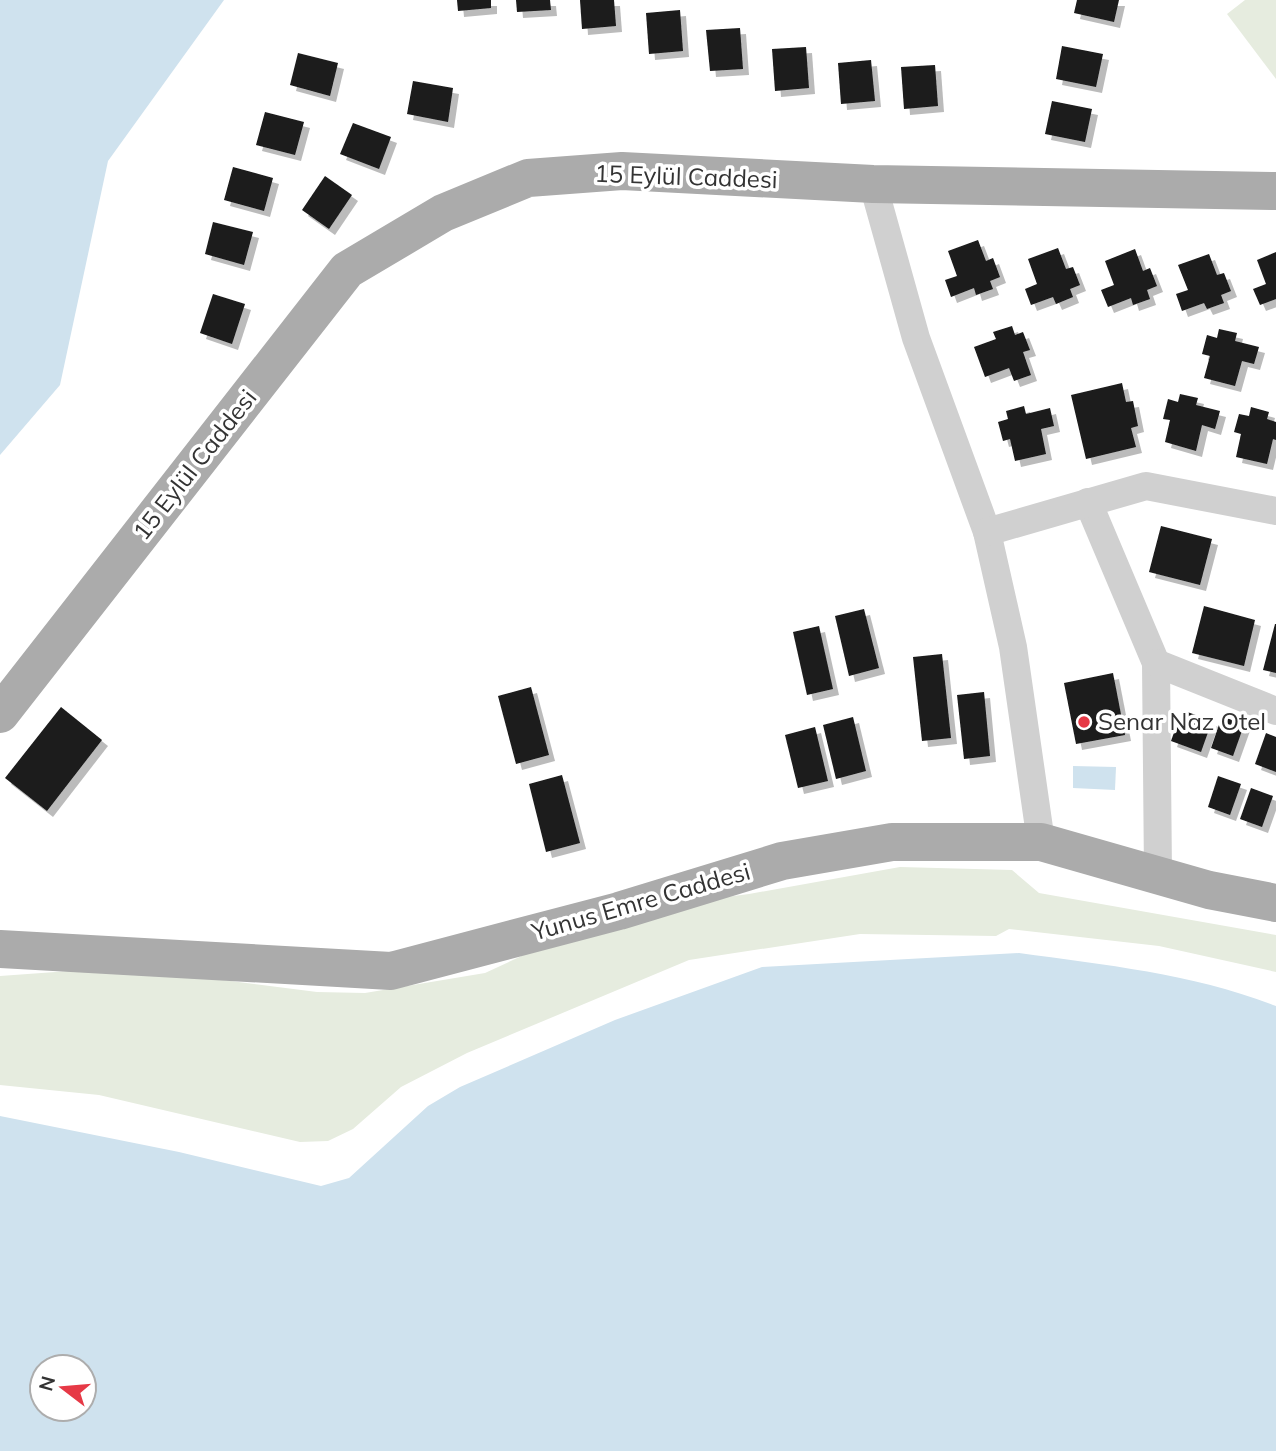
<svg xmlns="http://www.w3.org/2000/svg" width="1276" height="1451" viewBox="0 0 1276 1451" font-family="Mulish,sans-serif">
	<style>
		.green { fill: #e6ecdf }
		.water { fill: #cfe2ee; fill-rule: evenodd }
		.building { fill: #1a1a1a; filter: url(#shadow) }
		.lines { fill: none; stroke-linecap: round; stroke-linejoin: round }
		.minor { stroke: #d0d0d0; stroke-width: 28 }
		.primary { stroke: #ababab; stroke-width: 38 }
		.poi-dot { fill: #e63946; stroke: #fff; stroke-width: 2.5 }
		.labels { text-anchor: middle; stroke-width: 7; stroke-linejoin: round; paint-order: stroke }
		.street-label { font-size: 24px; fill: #333; stroke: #fff }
		.poi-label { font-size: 24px; fill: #333; stroke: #fff; text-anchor: start }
	</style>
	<defs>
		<filter id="shadow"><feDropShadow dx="6" dy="6" stdDeviation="0" flood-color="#0004"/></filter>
	</defs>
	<rect width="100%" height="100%" fill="#fff"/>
	<g class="green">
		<path d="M 1245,0 L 1276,0 L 1276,79 L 1227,14 Z"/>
		<path d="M 900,867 L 1012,870 L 1039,893 L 1276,935 L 1276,972 L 1159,946 L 1009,929 L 996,936 L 860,934 L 689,960 L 467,1053 L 401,1087 L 353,1129 L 328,1141 L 300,1142 L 99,1095 L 0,1085 L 0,976 L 83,970 L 176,974 L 317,992 L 365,993 L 485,973 L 619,911 L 749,894 Z"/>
	</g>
	<g class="water">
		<path d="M 0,0 L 224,0 L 108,161 L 60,385 L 0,455 Z"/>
		<path d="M 1073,766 L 1116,767 L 1115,790 L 1073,788 Z"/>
		<path d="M 1019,953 C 1106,965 1194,974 1276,1006 L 1276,1451 L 0,1451 L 0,1116 L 179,1152 L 321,1186 L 349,1178 L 428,1106 L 460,1087 L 615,1020 L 762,967 ZM 42,1367 L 84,1367 L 84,1409 L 42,1409 Z"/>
	</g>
	<g class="building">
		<path d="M 457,0 L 491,0 L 491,8 L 458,11 Z"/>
		<path d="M 516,0 L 550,0 L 551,10 L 517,12 Z"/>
		<path d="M 580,0 L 614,0 L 616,26 L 582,29 Z"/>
		<path d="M 1077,0 L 1119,0 L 1114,22 L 1074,13 Z"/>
		<path d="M 680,10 L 683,51 L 649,54 L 646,13 Z"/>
		<path d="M 740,28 L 743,69 L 710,71 L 706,30 Z"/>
		<path d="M 1062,46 L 1103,54 L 1096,87 L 1056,79 Z"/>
		<path d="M 806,47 L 809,88 L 775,91 L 772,49 Z"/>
		<path d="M 298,53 L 338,63 L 330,96 L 290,85 Z"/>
		<path d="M 871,60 L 875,101 L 841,104 L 838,63 Z"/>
		<path d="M 935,65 L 938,106 L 904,109 L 901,67 Z"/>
		<path d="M 413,81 L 453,88 L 448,122 L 407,114 Z"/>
		<path d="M 1052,101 L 1092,109 L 1085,142 L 1045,134 Z"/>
		<path d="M 265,112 L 304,122 L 295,155 L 256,145 Z"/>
		<path d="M 353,123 L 391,137 L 379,169 L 340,154 Z"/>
		<path d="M 233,167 L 273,178 L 264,211 L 224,200 Z"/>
		<path d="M 325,176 L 352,195 L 329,229 L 302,210 Z"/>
		<path d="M 213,222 L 253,232 L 244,265 L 205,254 Z"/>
		<path d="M 978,240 L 986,261 L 993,258 L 1000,277 L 990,281 L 993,289 L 976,295 L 974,288 L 951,297 L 945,280 L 957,276 L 948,251 Z"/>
		<path d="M 1058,248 L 1066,269 L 1073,267 L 1080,285 L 1070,289 L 1073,297 L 1056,304 L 1053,297 L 1031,305 L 1025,289 L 1037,284 L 1028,259 Z"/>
		<path d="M 1135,249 L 1143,271 L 1150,268 L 1157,286 L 1147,290 L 1150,299 L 1133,305 L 1131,298 L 1108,307 L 1101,290 L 1114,285 L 1105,261 Z"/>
		<path d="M 1276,252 L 1276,299 L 1260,305 L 1253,289 L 1266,284 L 1257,260 Z"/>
		<path d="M 1209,254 L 1217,275 L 1224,273 L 1231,291 L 1221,295 L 1224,303 L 1207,309 L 1204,303 L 1182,311 L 1176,294 L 1188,290 L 1178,265 Z"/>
		<path d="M 213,294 L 245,304 L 232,344 L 200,333 Z"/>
		<path d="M 1012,326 L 1015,335 L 1023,332 L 1030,350 L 1023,352 L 1031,375 L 1014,381 L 1009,368 L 985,377 L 974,347 L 996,339 L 993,332 Z"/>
		<path d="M 1219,329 L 1237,333 L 1235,341 L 1259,347 L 1254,364 L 1242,361 L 1235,386 L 1204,378 L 1210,356 L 1202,354 L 1207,335 L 1217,338 Z"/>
		<path d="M 1122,383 L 1126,402 L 1133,401 L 1138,426 L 1131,428 L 1136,447 L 1086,459 L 1071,395 Z"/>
		<path d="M 1180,394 L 1198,398 L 1196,405 L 1220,411 L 1215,429 L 1202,425 L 1196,451 L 1165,442 L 1170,420 L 1163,419 L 1168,399 L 1178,402 Z"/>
		<path d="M 1024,406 L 1026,414 L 1050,408 L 1054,426 L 1041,429 L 1046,454 L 1015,461 L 1010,439 L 1003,441 L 998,422 L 1008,419 L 1006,411 Z"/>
		<path d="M 1251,407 L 1269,412 L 1267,419 L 1276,422 L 1276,440 L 1273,439 L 1267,464 L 1236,457 L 1241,434 L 1234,432 L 1239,414 L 1249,416 Z"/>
		<path d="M 1161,526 L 1212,539 L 1200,585 L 1149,572 Z"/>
		<path d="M 1204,606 L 1255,620 L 1244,666 L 1192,653 Z"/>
		<path d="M 864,609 L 879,668 L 849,676 L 835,616 Z"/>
		<path d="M 1275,624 L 1276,624 L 1276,673 L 1263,670 Z"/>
		<path d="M 819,626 L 833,689 L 807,695 L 793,632 Z"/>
		<path d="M 942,654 L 951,738 L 922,741 L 913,657 Z"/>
		<path d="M 1113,673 L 1125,735 L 1076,744 L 1064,683 Z"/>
		<path d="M 531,687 L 549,755 L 516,764 L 498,696 Z"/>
		<path d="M 984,692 L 990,756 L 964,759 L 957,695 Z"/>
		<path d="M 61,707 L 102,740 L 47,811 L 5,778 Z"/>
		<path d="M 1182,710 L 1212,721 L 1201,752 L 1171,741 Z"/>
		<path d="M 1222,716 L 1244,725 L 1233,756 L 1211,748 Z"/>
		<path d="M 853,717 L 866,771 L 836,779 L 823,725 Z"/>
		<path d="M 815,727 L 828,781 L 798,788 L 785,735 Z"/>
		<path d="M 1266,733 L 1276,737 L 1276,772 L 1255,764 Z"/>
		<path d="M 562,775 L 580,843 L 546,852 L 529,784 Z"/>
		<path d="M 1218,776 L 1241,784 L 1230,815 L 1208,807 Z"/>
		<path d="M 1251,788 L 1273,796 L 1262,827 L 1240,819 Z"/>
	</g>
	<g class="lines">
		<g class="minor">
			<path d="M 873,184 L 916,338 L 987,532 L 1013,647 L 1041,842"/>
			<path d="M 1088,502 L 1156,663 L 1158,874"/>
			<path d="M 987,532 L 1146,486 L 1276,511"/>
			<path d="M 1156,663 L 1276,711"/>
		</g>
		<g class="primary">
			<path d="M 0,714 L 347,270 L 443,213 L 528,178 L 622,171 L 873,184 L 1276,191"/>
			<path d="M 0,949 L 391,971 L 619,911 L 782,861 L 892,842 L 1041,842 L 1209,890 L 1276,903"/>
		</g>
	</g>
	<circle class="poi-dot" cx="1084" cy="722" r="7"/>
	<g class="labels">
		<g class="street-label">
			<text transform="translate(686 177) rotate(2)" y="8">15 Eylül Caddesi</text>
			<text transform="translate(195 465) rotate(-52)" y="8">15 Eylül Caddesi</text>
			<text transform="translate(641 902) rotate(-16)" y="8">Yunus Emre Caddesi</text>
		</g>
		<g class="poi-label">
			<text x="1098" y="730">Senar Naz Otel</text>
		</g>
	</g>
	<g transform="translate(63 1388) rotate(286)"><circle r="33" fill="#ffffff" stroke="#adadad" stroke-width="2"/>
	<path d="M0-5L12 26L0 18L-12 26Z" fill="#e63946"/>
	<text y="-10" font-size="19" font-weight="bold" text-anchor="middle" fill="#333333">N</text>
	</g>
</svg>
